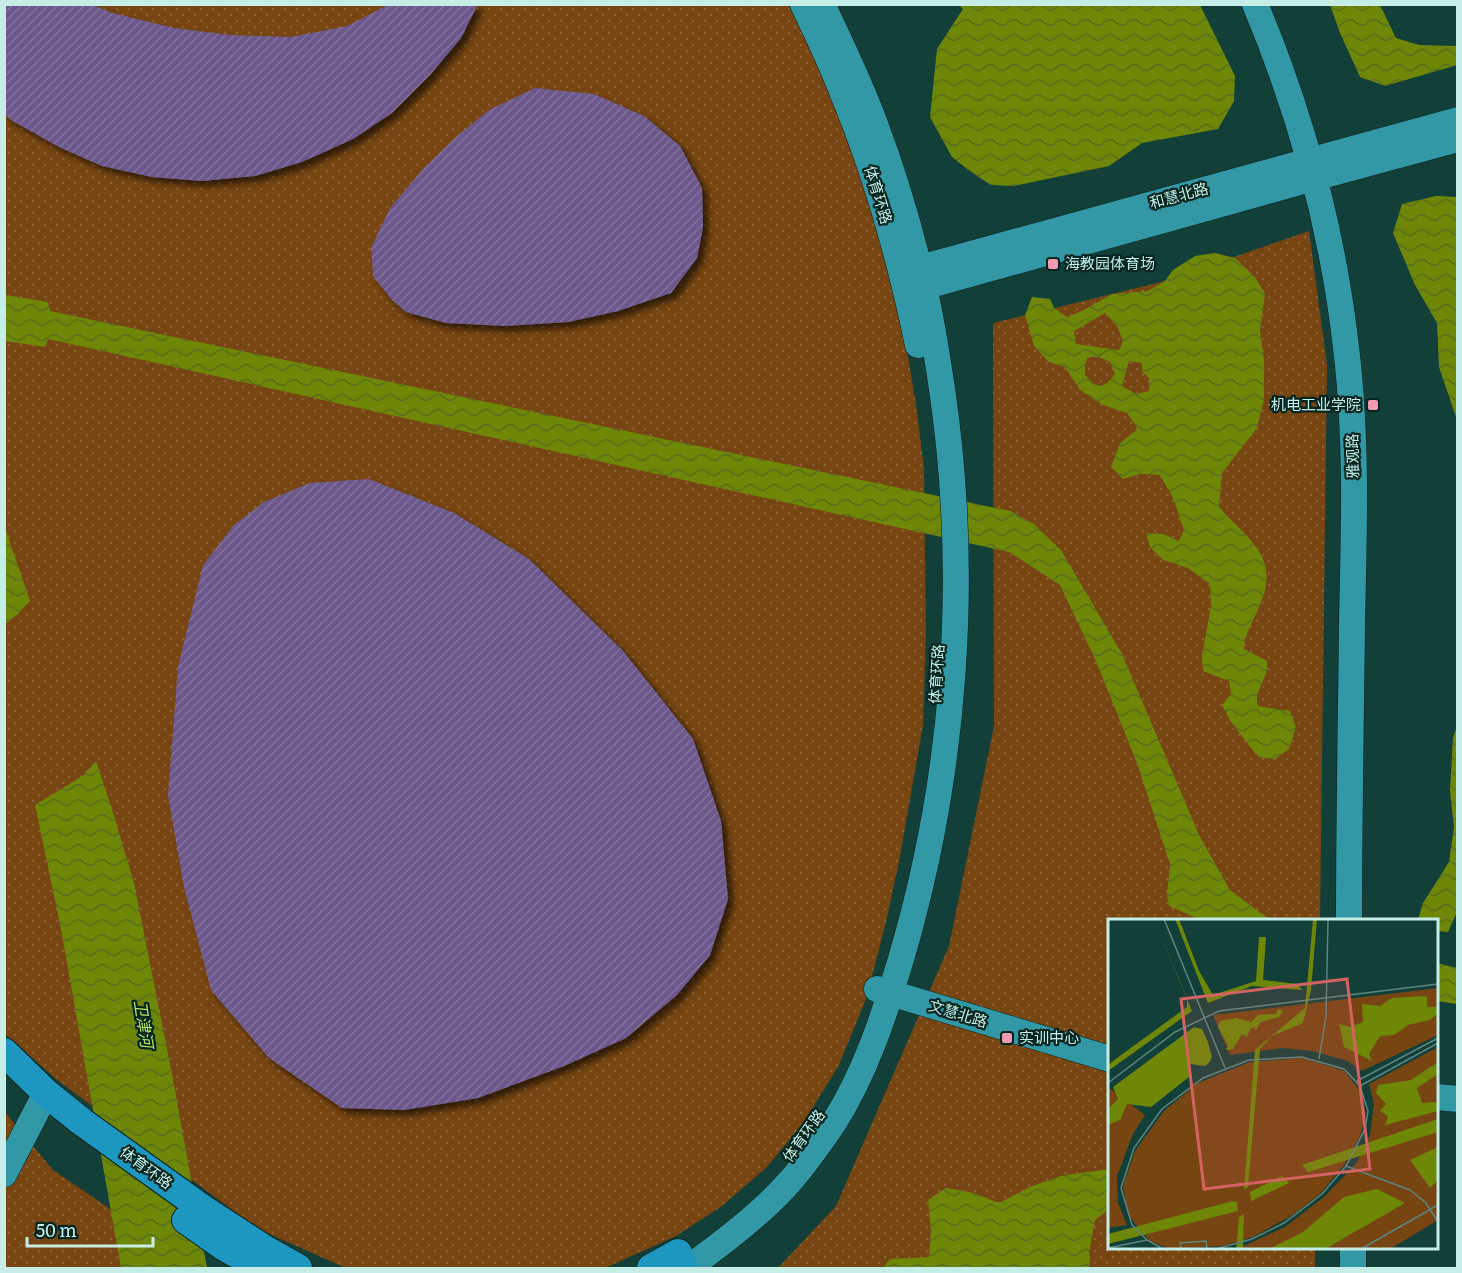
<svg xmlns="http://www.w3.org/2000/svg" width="1462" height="1273" viewBox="0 0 1462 1273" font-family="Literata,'Noto Sans SC',serif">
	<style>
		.park { fill: url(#park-dots) }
		.water { fill: url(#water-waves); fill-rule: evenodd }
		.building { fill: url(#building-hatch); filter: url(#shadow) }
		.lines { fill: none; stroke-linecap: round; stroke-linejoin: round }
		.secondary-casing { stroke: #09231f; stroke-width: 27 }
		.primary-casing { stroke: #09231f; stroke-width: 30 }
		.secondary { stroke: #3298a6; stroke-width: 26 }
		.primary { stroke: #1d97bf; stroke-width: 28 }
		.poi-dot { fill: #f19ab2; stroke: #012520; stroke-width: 2 }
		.labels { text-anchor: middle; stroke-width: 4.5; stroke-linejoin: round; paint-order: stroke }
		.street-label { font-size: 15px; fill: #c7eee6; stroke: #012520 }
		.poi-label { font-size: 15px; fill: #c7eee6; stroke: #012520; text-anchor: start }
		.water-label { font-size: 16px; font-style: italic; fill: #c2e559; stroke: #012520 }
		.inset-road { fill: none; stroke: #5b857e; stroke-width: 1.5 }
		.view { fill: #d26361; fill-opacity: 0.15; stroke: #d26361; stroke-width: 3 }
		.inset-edge { fill: none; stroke: #c7eee6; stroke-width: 3 }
	</style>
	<defs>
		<pattern id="park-dots" width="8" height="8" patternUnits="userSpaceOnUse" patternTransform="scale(1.5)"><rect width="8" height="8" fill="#764511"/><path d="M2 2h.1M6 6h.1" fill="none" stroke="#886034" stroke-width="1.8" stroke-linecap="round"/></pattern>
		<pattern id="water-waves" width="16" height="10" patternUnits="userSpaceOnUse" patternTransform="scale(1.5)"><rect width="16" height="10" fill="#6e8706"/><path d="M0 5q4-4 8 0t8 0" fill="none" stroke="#5a6d1f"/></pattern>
		<pattern id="building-hatch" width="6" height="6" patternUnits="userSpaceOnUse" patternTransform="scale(1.5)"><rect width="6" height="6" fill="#6d588c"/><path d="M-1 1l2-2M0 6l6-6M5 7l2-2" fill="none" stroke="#80709c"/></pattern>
		<filter id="shadow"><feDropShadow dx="5.5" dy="5.5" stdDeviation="3" flood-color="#0009"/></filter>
	</defs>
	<rect width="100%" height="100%" fill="#133f39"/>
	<g class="park">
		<path d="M 5,5 L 788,5 L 803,32 L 846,128 L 882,245 L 905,339 L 916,404 L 924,469 L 926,633 L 923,725 L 899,862 L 885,926 L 866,999 L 839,1065 L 804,1122 L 767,1167 L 722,1206 L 676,1236 L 605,1268 L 346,1268 L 258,1229 L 56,1079 L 5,1034 Z"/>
		<path d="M 1309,231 L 1327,365 L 1320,920 L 1110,920 L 1110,1248 L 1315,1248 L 1315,1268 L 778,1268 L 836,1206 L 949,946 L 994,726 L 993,323 L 1165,281 Z"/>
		<path d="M 4,1111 L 53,1170 L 197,1268 L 5,1268 Z"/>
	</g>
	<g class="water">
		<path d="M 958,5 L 1200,5 L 1235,76 L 1234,101 L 1218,129 L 1142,143 L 1109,166 L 1013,186 L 991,185 L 971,172 L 952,157 L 930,117 L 937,49 L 963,9 Z"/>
		<path d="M 1330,5 L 1380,5 L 1396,38 L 1419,45 L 1457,46 L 1457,65 L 1385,86 L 1360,77 L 1340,33 Z"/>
		<path d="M 1436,196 L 1457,197 L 1457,420 L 1439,367 L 1437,323 L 1415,285 L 1393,233 L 1402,204 Z"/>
		<path d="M 1215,253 L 1235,258 L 1255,277 L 1265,294 L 1260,330 L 1264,360 L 1264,400 L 1257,428 L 1222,473 L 1219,507 C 1248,540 1281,556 1260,605 C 1254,620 1245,632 1244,649 L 1267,661 L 1267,671 L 1257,695 L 1257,706 L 1290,711 L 1296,727 L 1289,749 L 1275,759 L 1258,757 L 1231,722 L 1222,705 L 1231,694 L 1229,681 L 1203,671 L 1202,656 L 1211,605 L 1210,584 L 1188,568 L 1163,560 L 1150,547 L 1146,533 L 1163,534 L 1179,541 L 1184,530 L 1173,498 L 1160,475 L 1140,474 L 1123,479 L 1111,467 L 1120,443 L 1138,429 L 1127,413 L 1103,405 L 1080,390 L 1065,367 L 1049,362 L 1034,346 L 1025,315 L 1032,297 L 1050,299 L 1054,308 L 1067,317 L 1082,311 L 1112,294 L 1148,291 L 1165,281 L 1173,270 L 1195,256 ZM 1105,313 L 1117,326 L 1123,341 L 1119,350 L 1076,344 L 1074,331 ZM 1088,357 L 1099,357 L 1110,362 L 1115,374 L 1107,383 L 1101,386 L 1093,383 L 1085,375 L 1085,364 ZM 1129,361 L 1142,363 L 1142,371 L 1149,378 L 1149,391 L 1136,394 L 1122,386 Z"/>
		<path d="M 5,295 L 48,302 L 50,311 L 1010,511 L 1034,524 L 1061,550 L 1122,654 L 1200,837 L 1230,890 L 1270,920 L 1201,920 L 1169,906 L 1167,895 L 1170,864 L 1137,763 L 1095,659 L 1060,585 L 1009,552 L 48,339 L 45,347 L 5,341 Z"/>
		<path d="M 5,528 L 30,601 L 18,614 L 5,624 Z"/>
		<path d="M 1457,725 L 1457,912 L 1448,932 L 1437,931 L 1436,920 L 1418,920 L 1423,903 L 1449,862 L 1454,827 L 1450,791 L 1453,738 Z"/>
		<path d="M 96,761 L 112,809 L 134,883 L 173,1079 L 207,1268 L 121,1268 L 61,929 L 35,805 L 84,775 Z"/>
		<path d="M 1437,963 L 1457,968 L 1457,1004 L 1437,1001 Z"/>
		<path d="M 1109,1169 L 1109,1209 L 1095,1220 L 1089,1253 L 1090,1268 L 883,1268 L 890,1259 L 929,1257 L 931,1231 L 928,1200 L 946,1188 L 974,1193 L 999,1203 L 1030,1187 L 1060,1176 Z"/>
	</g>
	<g class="building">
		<path d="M 4,4 L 90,4 L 112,13 L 174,28 L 230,35 L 291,37 L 347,26 L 390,4 L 478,4 L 461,38 L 430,75 L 392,113 L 353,139 L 302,162 L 255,176 L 202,181 L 152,177 L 102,166 L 59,147 L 11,120 L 4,114 Z"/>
		<path d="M 535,88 L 594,94 L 644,116 L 680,146 L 702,188 L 703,227 L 697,258 L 671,293 L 618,311 L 568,322 L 505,326 L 446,323 L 406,312 L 392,300 L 373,276 L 371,248 L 390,208 L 424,168 L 456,137 L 489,110 Z"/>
		<path d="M 369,479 L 454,513 L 529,559 L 623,651 L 693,739 L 721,821 L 728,899 L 710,955 L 677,995 L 626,1038 L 564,1066 L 478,1098 L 404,1110 L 342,1108 L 269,1058 L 211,990 L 184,887 L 168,795 L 178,667 L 203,565 L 234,525 L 264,502 L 310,483 Z"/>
	</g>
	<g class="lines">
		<g class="secondary-casing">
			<g id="secondary">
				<path d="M 803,4 C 816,32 830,60 841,89 C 875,170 900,258 918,345"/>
				<path d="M 1255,4 C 1302,116 1334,235 1347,356 C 1357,444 1354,533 1352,622 C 1351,721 1349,821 1349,920"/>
				<path d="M 902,273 L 1458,120"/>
				<path d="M 909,291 L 1314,178 L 1458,139"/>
				<path d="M 877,989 L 1110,1059"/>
				<path d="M 1436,1097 L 1458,1099"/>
				<path d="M 4,1174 L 46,1093"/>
				<path d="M 688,1268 C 723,1243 764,1212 792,1179 C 807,1162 820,1143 833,1124 C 865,1074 884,1016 901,959 C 955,776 970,579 942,389 C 937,355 932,321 924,288 C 911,232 895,177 875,124 C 860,83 841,44 822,4"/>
				<path d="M 1353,1268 L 1353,1248"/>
			</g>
		</g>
		<g class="primary-casing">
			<g id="primary">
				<path d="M 4,1052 L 46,1093 L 82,1122 L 206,1211 L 266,1250 L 298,1268"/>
				<path d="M 186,1220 L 223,1246 L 258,1266"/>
				<path d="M 651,1268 L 678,1253 L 684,1268"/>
			</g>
		</g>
		<use href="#secondary" class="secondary"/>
		<use href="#primary" class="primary"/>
	</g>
	<g class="poi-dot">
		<rect x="1047" y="258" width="12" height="12" rx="3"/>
		<rect x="1367" y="399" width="12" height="12" rx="3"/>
		<rect x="1001" y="1032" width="12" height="12" rx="3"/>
	</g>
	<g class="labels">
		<g class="street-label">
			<text transform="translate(878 195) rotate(73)" y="5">体育环路</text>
			<text transform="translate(1179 196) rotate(-15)" y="5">和慧北路</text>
			<text transform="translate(1353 456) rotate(-91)" y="5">雅观路</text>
			<text transform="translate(937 674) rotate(-86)" y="5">体育环路</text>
			<text transform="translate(958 1014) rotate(17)" y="5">文慧北路</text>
			<text transform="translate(804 1136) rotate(-54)" y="5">体育环路</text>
			<text transform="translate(146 1168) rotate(36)" y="5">体育环路</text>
		</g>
		<g class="poi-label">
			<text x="1065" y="269">海教园体育场</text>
			<text x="1361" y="410" text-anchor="end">机电工业学院</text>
			<text x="1019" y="1043">实训中心</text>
		</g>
		<g class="water-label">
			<text transform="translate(144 1024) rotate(81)" y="6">卫津河</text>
		</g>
	</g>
	<g transform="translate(1108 919)">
		<rect width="330" height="330" fill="#133f39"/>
		<path d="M 330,69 L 330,116 L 254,152 L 240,142 L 204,132 L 175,129 L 122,136 L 105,96 ZM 330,128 L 330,301 L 282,330 L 129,330 L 177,308 L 216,278 L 248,245 L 262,216 L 266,185 L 261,165 ZM 194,139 L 236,152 L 252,172 L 258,194 L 252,217 L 236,246 L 212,275 L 183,297 L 145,318 L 115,327 L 62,330 L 42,322 L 20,296 L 15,267 L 27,232 L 56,192 L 88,165 L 142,143 ZM 0,168 L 37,196 L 25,215 L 9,257 L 10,284 L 19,306 L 0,309 Z" fill="#764511"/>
		<path d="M34 247a41 41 0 1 1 82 0a41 41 0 1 1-82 0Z" fill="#764511"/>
		<path d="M 46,0 L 84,92 L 0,152 L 0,146 L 9,139 L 79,88 L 79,79 ZM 67,0 L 71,0 L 91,52 L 105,76 L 148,62 L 151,18 L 158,18 L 155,61 L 189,65 L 194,71 L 144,67 L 100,84 ZM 205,0 L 209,0 L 203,71 L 195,104 L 164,117 L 152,130 L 140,268 L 136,271 L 147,131 L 197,89 ZM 315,77 L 319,78 L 319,88 L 330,88 L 330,94 L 322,101 L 300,106 L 286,116 L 272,117 L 261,135 L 264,142 L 236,128 L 231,105 L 242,108 L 255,103 L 254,85 L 272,87 L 284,79 ZM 170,90 L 175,92 L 171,98 L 153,103 L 147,112 L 147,108 L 142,110 L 139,118 L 134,115 L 125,130 L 118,131 L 120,126 L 110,108 L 112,102 L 128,99 L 143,103 L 150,96 L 168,95 ZM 86,108 L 94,110 L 100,123 L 104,138 L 101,144 L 97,147 L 82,145 L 81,158 L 43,188 L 19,185 L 12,201 L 0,206 L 0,190 L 10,180 L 5,168 ZM 330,143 L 330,155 L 309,169 L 314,184 L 330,183 L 330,192 L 277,206 L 280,197 L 272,192 L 278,185 L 268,174 L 270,166 L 303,161 ZM 330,200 L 330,213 L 200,253 L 194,246 ZM 330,228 L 330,261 L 322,269 L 302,241 ZM 174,257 L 181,264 L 143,282 L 142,273 ZM 269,270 L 297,284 L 217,330 L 161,330 L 195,313 L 236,278 ZM 125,282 L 129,283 L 130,292 L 0,325 L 0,315 ZM 136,295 L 135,330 L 128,330 L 131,298 Z" fill="#6e8706"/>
		<path class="inset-road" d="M 56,0 L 117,149M 211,140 L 218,98 L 220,0M 249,162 L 330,119M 0,164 L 67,113 L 111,92 L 330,65M 252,167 L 330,124M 238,247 L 302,271 L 318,284 L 330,303M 0,329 L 39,321M 55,330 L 39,321 L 24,306 L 13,269 L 26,229 L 54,190 L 95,159 L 141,141 L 194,138 L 236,150 L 252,167 L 260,192 L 257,210 L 238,247 L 214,275 L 176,304 L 144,320 L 108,330M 73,330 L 72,324 L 98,322 L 99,330M 253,330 L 330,286"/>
		<path class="view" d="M 239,60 L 262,250 L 96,270 L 73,80 Z"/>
		<rect width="330" height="330" class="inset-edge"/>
	</g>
	<rect width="1462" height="1273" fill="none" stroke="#c7eee6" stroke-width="12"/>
	<path d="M27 1237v9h126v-9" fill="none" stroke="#c7eee6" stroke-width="3"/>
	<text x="36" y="1237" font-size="18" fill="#c7eee6" stroke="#012520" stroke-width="4.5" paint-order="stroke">50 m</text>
</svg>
